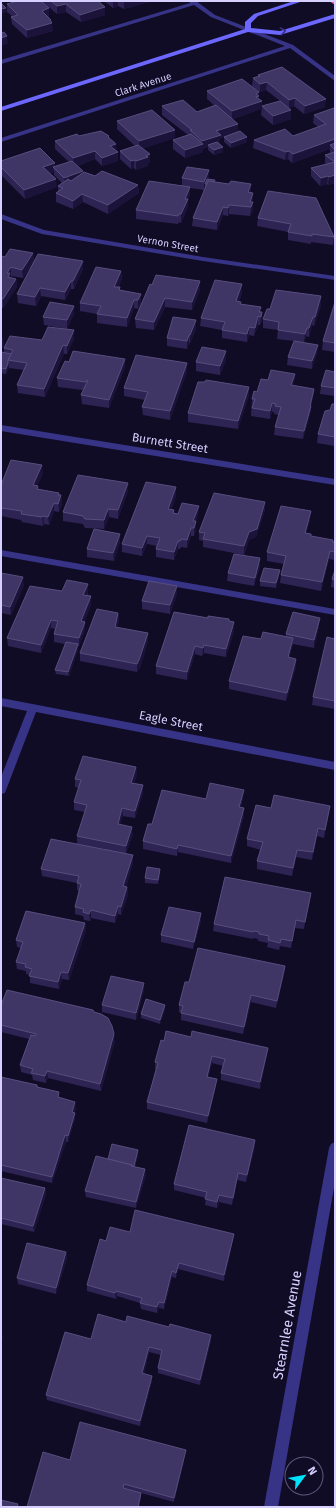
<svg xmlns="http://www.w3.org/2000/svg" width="336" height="1508" viewBox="0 0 336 1508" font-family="'Fira Sans',sans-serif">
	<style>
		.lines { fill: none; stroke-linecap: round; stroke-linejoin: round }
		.lane { fill: #373487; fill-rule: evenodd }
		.street { fill: #373487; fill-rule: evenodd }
		.secondary { fill: #6b67ff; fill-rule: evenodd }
		.highway { fill: #ff4ba1; fill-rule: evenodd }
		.wall { fill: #2e2454 }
		.shaded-wall { fill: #1b1339 }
		.building { fill: #403666; stroke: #574e7e }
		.oneway { stroke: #35307c }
		.labels { text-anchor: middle; stroke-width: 3; stroke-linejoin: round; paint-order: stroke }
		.far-street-label { font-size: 10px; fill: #d5d0ff; stroke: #110c25 }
		.street-label { font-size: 12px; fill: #d5d0ff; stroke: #110c25 }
		.near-street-label { font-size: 14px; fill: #d5d0ff; stroke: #110c25 }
	</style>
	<rect width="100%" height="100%" fill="#110c25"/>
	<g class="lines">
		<path class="lane" d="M 1,550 L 335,609 L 335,615 L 1,556 Z"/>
		<g class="street">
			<path d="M 189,1 L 196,1 L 215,15 L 293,45 L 335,76 L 335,81 L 290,48 L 1,142 L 1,138 L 285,46 L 211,17 L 194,5 L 1,64 L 1,60 L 190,3 Z"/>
			<path d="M 1,214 L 44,230 L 203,257 L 335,276 L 335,280 L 203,261 L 42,234 L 1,219 Z"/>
			<path d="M 1,425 L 335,479 L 335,485 L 1,431 Z"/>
			<path d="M 1,698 L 335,762 L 335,770 L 36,712 L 6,790 L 5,793 L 1,794 L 1,777 L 27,711 L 1,706 Z"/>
			<path d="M 335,1142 L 335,1182 L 278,1507 L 264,1507 L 329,1148 L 331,1144 Z"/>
		</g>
		<path class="secondary" d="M 294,1 L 303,1 L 258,16 L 251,23 L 251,28 L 280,31 L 335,14 L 335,18 L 280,35 L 248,32 L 1,111 L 1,107 L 245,29 L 245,22 L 254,14 Z"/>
		<path class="highway" d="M 329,1 L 335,1 L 335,5 Z"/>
	</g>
	<g class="wall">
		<path d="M 43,1 L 98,1 L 105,15 L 81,22 L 66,12 L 57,14 L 43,2 Z"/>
		<path d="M 104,1 L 149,1 L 149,2 L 124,9 L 118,6 L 113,8 Z"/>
		<path d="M 7,4 L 49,8 L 49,16 L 48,17 L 53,31 L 27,38 L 12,24 L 11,17 L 12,16 L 7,12 Z"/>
		<path d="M 258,75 L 325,107 L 304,114 L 294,106 L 289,108 L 266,90 L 260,92 L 252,86 L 253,78 L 258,77 Z"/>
		<path d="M 207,91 L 259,92 L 259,99 L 262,101 L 261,109 L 233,119 L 238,132 L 247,142 L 231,148 L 224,142 L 224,137 L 220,138 L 220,143 L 219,144 L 223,152 L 214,155 L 208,150 L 208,147 L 203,149 L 203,152 L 185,158 L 173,149 L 173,140 L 188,135 L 162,115 L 162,106 L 197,112 L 215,106 L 207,99 Z"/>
		<path d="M 262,106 L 291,119 L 273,125 L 261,115 Z"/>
		<path d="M 335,108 L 335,183 L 328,185 L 327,184 L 320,186 L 311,176 L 311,168 L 326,164 L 325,163 L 325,155 L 330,153 L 330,149 L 292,163 L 288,159 L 285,160 L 253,148 L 254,140 L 293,136 L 318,127 L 313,123 L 314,115 Z"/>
		<path d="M 117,121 L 175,138 L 143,148 L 150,163 L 148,163 L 148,166 L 136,170 L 134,168 L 131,169 L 120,159 L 120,151 L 135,146 L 117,129 Z"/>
		<path d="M 79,136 L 109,136 L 109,138 L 116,144 L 116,151 L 118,152 L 118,161 L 102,166 L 95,159 L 77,166 L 83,173 L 95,176 L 138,185 L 139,193 L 108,214 L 83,202 L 73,209 L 56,202 L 56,193 L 58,192 L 58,186 L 62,183 L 54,175 L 54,172 L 50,173 L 57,187 L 25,199 L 1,175 L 1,161 L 55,163 L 55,167 L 69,162 L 55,149 L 55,141 Z"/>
		<path d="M 182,178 L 209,178 L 208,179 L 215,182 L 229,184 L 251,184 L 251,192 L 253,201 L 253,210 L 250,216 L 229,214 L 228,216 L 223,215 L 217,230 L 192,226 L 193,218 L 205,189 L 205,187 L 204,190 L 190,188 L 190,195 L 188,199 L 188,207 L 181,223 L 179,222 L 178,224 L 136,219 L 136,210 L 182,186 Z"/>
		<path d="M 268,191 L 334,237 L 333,245 L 311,242 L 311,244 L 288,240 L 288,232 L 257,226 L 258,218 Z"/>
		<path d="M 33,253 L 34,261 L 23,278 L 11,276 L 10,277 L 16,279 L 17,287 L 3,308 L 1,307 L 1,256 L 5,257 Z"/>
		<path d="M 83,269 L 74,289 L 71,289 L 65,300 L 41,296 L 36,306 L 18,303 L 17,294 Z"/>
		<path d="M 121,271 L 122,279 L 118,287 L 120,290 L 141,294 L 141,303 L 138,309 L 134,308 L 127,327 L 97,323 L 97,314 L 80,311 L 80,303 Z"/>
		<path d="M 200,281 L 200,290 L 192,310 L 165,307 L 154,330 L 136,328 L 135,319 L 152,285 Z"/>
		<path d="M 242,284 L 242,293 L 239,302 L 241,304 L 262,312 L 262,321 L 260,325 L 258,325 L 254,336 L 249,335 L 247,342 L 222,338 L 222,330 L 200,326 L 201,318 Z"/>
		<path d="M 335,302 L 335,352 L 322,350 L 323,341 Z"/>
		<path d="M 321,305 L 314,326 L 312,325 L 309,337 L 306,336 L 304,342 L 317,353 L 312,369 L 287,365 L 288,357 L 294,341 L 277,339 L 278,330 L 263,328 L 263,319 L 270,309 Z"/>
		<path d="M 74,306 L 74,314 L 67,329 L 44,325 L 43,317 Z"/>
		<path d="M 196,329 L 190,343 L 189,343 L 187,349 L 167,346 L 167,338 Z"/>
		<path d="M 74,330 L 74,339 L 67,354 L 64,354 L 45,397 L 18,393 L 17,385 L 24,370 L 9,368 L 6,374 L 1,373 L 1,353 L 4,353 L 4,348 L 42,340 Z"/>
		<path d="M 226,360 L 220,375 L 196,371 L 196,362 Z"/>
		<path d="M 187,363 L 187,371 L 170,420 L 143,415 L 142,407 L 145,400 L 124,396 L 124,388 Z"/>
		<path d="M 125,367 L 109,408 L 82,404 L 81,395 L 83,390 L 58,387 L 57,378 Z"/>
		<path d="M 335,372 L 335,396 L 320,394 L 321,386 Z"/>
		<path d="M 295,374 L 294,382 L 293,386 L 314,389 L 313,397 L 311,407 L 310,414 L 303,439 L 274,435 L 275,427 L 279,415 L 274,414 L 274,412 L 272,412 L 270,419 L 251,416 L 252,399 L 268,380 Z"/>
		<path d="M 249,387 L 249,395 L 238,429 L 188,422 L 188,413 Z"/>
		<path d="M 335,404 L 335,446 L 317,443 L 318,434 Z"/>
		<path d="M 43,473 L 37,486 L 38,489 L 61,495 L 62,504 L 59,512 L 54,511 L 49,525 L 44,524 L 43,526 L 22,522 L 21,520 L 1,516 L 1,485 Z"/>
		<path d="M 176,487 L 176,496 L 171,510 L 174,510 L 174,513 L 178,514 L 198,514 L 196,521 L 196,530 L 194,536 L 191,536 L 187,548 L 181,547 L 180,549 L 178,549 L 174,560 L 156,557 L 156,549 L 157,546 L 147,544 L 142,556 L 122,552 L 122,544 Z"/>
		<path d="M 128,491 L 118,519 L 109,517 L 104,529 L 85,528 L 83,524 L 63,521 L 63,512 Z"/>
		<path d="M 265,502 L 265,510 L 256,537 L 249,540 L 244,555 L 203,547 L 203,541 L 199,540 L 199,532 Z"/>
		<path d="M 310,519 L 306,533 L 311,536 L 335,542 L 335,560 L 329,559 L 321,591 L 280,583 L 281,575 L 284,564 L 267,561 L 267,552 Z"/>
		<path d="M 120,542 L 114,561 L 87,557 L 87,549 Z"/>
		<path d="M 260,566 L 254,586 L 227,581 L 228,573 Z"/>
		<path d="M 335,570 L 335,588 L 331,587 L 332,579 Z"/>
		<path d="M 1,573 L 24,585 L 11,615 L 1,613 Z"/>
		<path d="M 279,575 L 276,588 L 260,586 L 260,581 Z"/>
		<path d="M 88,584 L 88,593 L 87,596 L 91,605 L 84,622 L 85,630 L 79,646 L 78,646 L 78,649 L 69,676 L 56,674 L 55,670 L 65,644 L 54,642 L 54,634 L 55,629 L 51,628 L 41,653 L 8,646 L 7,638 L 62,591 Z"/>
		<path d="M 177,594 L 170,614 L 142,609 L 142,601 Z"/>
		<path d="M 118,613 L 119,621 L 117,627 L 148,633 L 148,641 L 140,668 L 137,672 L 80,661 L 80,653 Z"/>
		<path d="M 229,621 L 234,631 L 226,657 L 204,653 L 202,656 L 195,654 L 187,680 L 156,674 L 156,666 Z"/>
		<path d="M 319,626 L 314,648 L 293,644 L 289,658 L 296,659 L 296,667 L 286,701 L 229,689 L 229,681 L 261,639 L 286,636 L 286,634 Z"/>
		<path d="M 335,639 L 335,709 L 312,705 L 313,697 Z"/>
		<path d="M 136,767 L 137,775 L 134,783 L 143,785 L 143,793 L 135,818 L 123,816 L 120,824 L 133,834 L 126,854 L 133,863 L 126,887 L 127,887 L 128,895 L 121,915 L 118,914 L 115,923 L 91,918 L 90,921 L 84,920 L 83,916 L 75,914 L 75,907 L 79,891 L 77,890 L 77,883 L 42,876 L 41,869 L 105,849 L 77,844 L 77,836 L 85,812 L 74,810 L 74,802 L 79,788 L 75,787 L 75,779 Z"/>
		<path d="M 243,798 L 241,807 L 244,808 L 244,816 L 231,863 L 178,852 L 177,856 L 143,849 L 143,841 L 152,824 L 206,799 Z"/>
		<path d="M 330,806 L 324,838 L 317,836 L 312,860 L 296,857 L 292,876 L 257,869 L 257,861 L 261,850 L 247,846 L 247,839 L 271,808 Z"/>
		<path d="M 160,869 L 160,874 L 158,884 L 145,883 L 145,878 Z"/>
		<path d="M 311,893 L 304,929 L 295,928 L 291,948 L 280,946 L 279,950 L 267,947 L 268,943 L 258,941 L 258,939 L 253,938 L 253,939 L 213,931 L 214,924 Z"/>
		<path d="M 201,913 L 201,921 L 193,949 L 161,942 L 161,935 Z"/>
		<path d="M 85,923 L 86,930 L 69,980 L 62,979 L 59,989 L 30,983 L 30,975 L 26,974 L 26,971 L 17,969 L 16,962 L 21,948 L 17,947 L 16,940 Z"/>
		<path d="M 285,966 L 284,974 L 276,1008 L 251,1002 L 243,1034 L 181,1020 L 181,1013 L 179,1012 L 179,1005 L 189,982 Z"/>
		<path d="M 144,990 L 136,1020 L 102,1012 L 102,1005 Z"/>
		<path d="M 1,1005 L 94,1012 L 115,1041 L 101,1091 L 48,1078 L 46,1083 L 33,1080 L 32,1075 L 21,1072 L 20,1065 L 29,1039 L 1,1032 Z"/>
		<path d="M 165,1005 L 165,1009 L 160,1024 L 141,1018 L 141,1014 Z"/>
		<path d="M 191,1037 L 268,1048 L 267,1054 L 260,1089 L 221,1080 L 221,1073 L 223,1066 L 212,1063 L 208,1077 L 216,1086 L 207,1123 L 147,1109 L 147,1102 L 156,1069 L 155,1069 L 155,1062 L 164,1041 Z"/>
		<path d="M 1,1077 L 37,1085 L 37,1087 L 60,1098 L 76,1108 L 75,1112 L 75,1119 L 68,1142 L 66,1142 L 52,1183 L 1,1171 Z"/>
		<path d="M 255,1146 L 246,1182 L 237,1180 L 232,1205 L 219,1202 L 217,1208 L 205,1205 L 206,1198 L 174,1190 L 174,1184 Z"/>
		<path d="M 138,1154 L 135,1167 L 146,1175 L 136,1208 L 86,1197 L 85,1191 L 108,1159 Z"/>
		<path d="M 1,1178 L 45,1188 L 46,1194 L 34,1232 L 1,1224 Z"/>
		<path d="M 130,1232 L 234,1234 L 233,1239 L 224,1281 L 178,1269 L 176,1278 L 172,1277 L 164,1309 L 159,1308 L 157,1313 L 141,1309 L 140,1303 L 117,1296 L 116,1299 L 87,1291 L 87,1285 L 106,1241 Z"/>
		<path d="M 66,1252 L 67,1258 L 56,1294 L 18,1284 L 17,1278 Z"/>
		<path d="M 126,1322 L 169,1327 L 211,1335 L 211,1340 L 200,1385 L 158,1373 L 158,1368 L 161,1355 L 149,1352 L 144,1373 L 152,1381 L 140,1426 L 47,1400 L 46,1395 L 91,1339 Z"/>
		<path d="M 186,1450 L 185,1454 L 174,1502 L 141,1493 L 141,1497 L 139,1507 L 27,1507 L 70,1460 Z"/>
	</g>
	<g class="shaded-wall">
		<path d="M 113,1 L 118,1 L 118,6 L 113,8 Z"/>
		<path d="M 124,1 L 149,1 L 149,2 L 124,9 Z"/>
		<path d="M 66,4 L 66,12 L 57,14 L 57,6 Z"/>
		<path d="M 105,7 L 105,15 L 81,22 L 80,15 Z"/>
		<path d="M 6,8 L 7,12 L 1,14 L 1,9 Z"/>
		<path d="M 49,8 L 49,16 L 42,19 L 42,11 Z"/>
		<path d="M 50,20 L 51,20 L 51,23 L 52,23 L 53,31 L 27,38 L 27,30 Z"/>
		<path d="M 7,36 L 8,44 L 1,46 L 1,38 Z"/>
		<path d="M 267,82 L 266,90 L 260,92 L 260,84 Z"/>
		<path d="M 259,92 L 259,102 L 262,101 L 261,109 L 232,119 L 232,111 L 256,94 Z"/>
		<path d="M 295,98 L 294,106 L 289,108 L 289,100 Z"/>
		<path d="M 326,99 L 325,107 L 304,114 L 305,106 Z"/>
		<path d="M 291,110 L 291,119 L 273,125 L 273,116 Z"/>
		<path d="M 238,124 L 238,132 L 220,138 L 220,143 L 210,147 L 208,145 L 208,147 L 203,149 L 203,152 L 185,158 L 185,150 L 202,144 L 202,141 L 216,131 Z"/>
		<path d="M 175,130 L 175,138 L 139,150 L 139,141 Z"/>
		<path d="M 247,137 L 247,142 L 231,148 L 231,143 Z"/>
		<path d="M 335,139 L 335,147 L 330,145 L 330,149 L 292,163 L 293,154 Z"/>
		<path d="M 116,144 L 116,152 L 110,146 Z"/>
		<path d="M 223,147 L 223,152 L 214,155 L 214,150 Z"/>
		<path d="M 95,151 L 95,159 L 73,167 L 73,158 Z"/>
		<path d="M 289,151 L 288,159 L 285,160 L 286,152 Z"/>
		<path d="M 118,152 L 118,161 L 102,166 L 102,158 Z"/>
		<path d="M 150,154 L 150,163 L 148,163 L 148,166 L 136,170 L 136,161 Z"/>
		<path d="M 134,160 L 134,168 L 131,169 L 131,161 Z"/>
		<path d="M 55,163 L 55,169 L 53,167 L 54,172 L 44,175 L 43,167 Z"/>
		<path d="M 209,170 L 209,178 L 206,184 L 205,184 L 205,187 L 204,190 L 204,182 Z"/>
		<path d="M 83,171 L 83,179 L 65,186 L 64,178 Z"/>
		<path d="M 335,175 L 335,183 L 328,185 L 329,177 Z"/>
		<path d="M 328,176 L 327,184 L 320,186 L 321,178 Z"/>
		<path d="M 56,179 L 57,187 L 25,199 L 24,190 Z"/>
		<path d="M 251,184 L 251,193 L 248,192 Z"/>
		<path d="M 138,185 L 139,193 L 108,214 L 108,205 Z"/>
		<path d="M 190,187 L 190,195 L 188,199 L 188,207 L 181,223 L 181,214 L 185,199 Z"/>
		<path d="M 253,193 L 253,201 L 251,207 L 250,202 Z"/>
		<path d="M 82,194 L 83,202 L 73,209 L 73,201 Z"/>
		<path d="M 253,202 L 253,210 L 250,216 L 251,207 Z"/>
		<path d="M 229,205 L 229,214 L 228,216 L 228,208 Z"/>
		<path d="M 223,207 L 223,215 L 217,230 L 217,222 Z"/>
		<path d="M 33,253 L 34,261 L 23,278 L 22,270 Z"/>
		<path d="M 83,261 L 83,269 L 74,289 L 73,281 Z"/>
		<path d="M 11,267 L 11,276 L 10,277 L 8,285 L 7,273 Z"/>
		<path d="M 121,271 L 122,279 L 114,295 L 114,287 Z"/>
		<path d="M 16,279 L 17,287 L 3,308 L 3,299 Z"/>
		<path d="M 71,281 L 71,289 L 65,300 L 65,292 Z"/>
		<path d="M 200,281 L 200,290 L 192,310 L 192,302 Z"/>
		<path d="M 242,284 L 242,293 L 236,310 L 236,301 Z"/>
		<path d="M 40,288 L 41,296 L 36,306 L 35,297 Z"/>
		<path d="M 141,294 L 141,303 L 138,309 L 138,300 Z"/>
		<path d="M 321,296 L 321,305 L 314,326 L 315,317 Z"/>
		<path d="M 165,298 L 165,307 L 154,330 L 154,322 Z"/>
		<path d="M 134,300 L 134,308 L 127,327 L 127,318 Z"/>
		<path d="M 74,306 L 74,314 L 67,329 L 67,320 Z"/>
		<path d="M 262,312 L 262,321 L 260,325 L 261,317 Z"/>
		<path d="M 258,316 L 258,325 L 254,336 L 255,328 Z"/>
		<path d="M 313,317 L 312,325 L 309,337 L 309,328 Z"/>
		<path d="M 196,320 L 196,329 L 190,343 L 190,335 Z"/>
		<path d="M 249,327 L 249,335 L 247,342 L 247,334 Z"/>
		<path d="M 307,328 L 306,336 L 304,343 L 305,334 Z"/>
		<path d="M 74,330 L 74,339 L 67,354 L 67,346 Z"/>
		<path d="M 189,335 L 189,343 L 187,349 L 187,341 Z"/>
		<path d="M 3,336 L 4,345 L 1,351 L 1,341 Z"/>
		<path d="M 63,345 L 64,354 L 45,397 L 44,389 Z"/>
		<path d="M 318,345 L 317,353 L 312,369 L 312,361 Z"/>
		<path d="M 226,351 L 226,360 L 220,375 L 220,366 Z"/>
		<path d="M 125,359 L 125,367 L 109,408 L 109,400 Z"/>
		<path d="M 8,363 L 9,368 L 6,374 L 6,369 Z"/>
		<path d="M 187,363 L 187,371 L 170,420 L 170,411 Z"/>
		<path d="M 295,374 L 294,382 L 291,394 L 291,385 Z"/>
		<path d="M 249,387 L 249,395 L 238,429 L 238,421 Z"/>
		<path d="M 314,389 L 313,397 L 311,407 L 310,414 L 303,439 L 304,431 Z"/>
		<path d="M 272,403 L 272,412 L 270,419 L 270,411 Z"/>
		<path d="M 42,465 L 43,473 L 34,494 L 33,485 Z"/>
		<path d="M 128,483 L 128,491 L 118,519 L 118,510 Z"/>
		<path d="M 176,487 L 176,496 L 168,517 L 168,509 Z"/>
		<path d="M 59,493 L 59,500 L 61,495 L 62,504 L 59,512 L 58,495 Z"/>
		<path d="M 265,502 L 265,510 L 256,537 L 249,540 L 244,555 L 244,546 L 249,532 Z"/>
		<path d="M 54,503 L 54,511 L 49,525 L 48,517 Z"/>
		<path d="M 199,506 L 198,514 L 193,529 L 193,521 Z"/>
		<path d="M 108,509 L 109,517 L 104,529 L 104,520 Z"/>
		<path d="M 311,511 L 310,519 L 304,541 L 305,533 Z"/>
		<path d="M 43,516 L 44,524 L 43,526 L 42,517 Z"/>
		<path d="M 196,521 L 196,530 L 194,536 L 194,528 Z"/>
		<path d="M 191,528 L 191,536 L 187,548 L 187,540 Z"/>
		<path d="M 120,534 L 120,542 L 114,561 L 113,553 Z"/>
		<path d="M 147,536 L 147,544 L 142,556 L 142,548 Z"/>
		<path d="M 178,541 L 178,549 L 174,560 L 174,552 Z"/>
		<path d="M 330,551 L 329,559 L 321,591 L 322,582 Z"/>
		<path d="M 260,558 L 260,566 L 254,586 L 255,578 Z"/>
		<path d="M 280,570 L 279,575 L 276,588 L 276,583 Z"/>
		<path d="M 23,577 L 24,585 L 11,615 L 10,607 Z"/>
		<path d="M 88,584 L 88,593 L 84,603 L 83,595 Z"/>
		<path d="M 177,586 L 177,594 L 170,614 L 170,605 Z"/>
		<path d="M 91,596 L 91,605 L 82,629 L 81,621 Z"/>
		<path d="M 118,613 L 119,621 L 116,635 L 115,627 Z"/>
		<path d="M 320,618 L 319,626 L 314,648 L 314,640 Z"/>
		<path d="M 51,620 L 51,628 L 41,653 L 41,645 Z"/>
		<path d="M 85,622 L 85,630 L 79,646 L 79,638 Z"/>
		<path d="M 234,622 L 234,631 L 226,657 L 226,649 Z"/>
		<path d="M 148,633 L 148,641 L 140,668 L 137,672 L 137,664 Z"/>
		<path d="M 293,638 L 292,646 L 287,665 L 288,657 Z"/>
		<path d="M 78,644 L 78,649 L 69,676 L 68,672 Z"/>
		<path d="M 204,645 L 204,653 L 202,656 L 203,648 Z"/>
		<path d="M 195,646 L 195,654 L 187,680 L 187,672 Z"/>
		<path d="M 296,659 L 296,667 L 286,701 L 287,693 Z"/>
		<path d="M 136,767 L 137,775 L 131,790 L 131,783 Z"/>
		<path d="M 143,785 L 143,793 L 135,818 L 135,811 Z"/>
		<path d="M 244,790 L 243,798 L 239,815 L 239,807 Z"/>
		<path d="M 330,806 L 329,813 L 324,838 L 325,830 Z"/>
		<path d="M 122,808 L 123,816 L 118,831 L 118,824 Z"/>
		<path d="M 244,808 L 244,816 L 231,863 L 231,856 Z"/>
		<path d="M 132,827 L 133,834 L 126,854 L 126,846 Z"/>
		<path d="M 318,828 L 317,836 L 312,860 L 313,852 Z"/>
		<path d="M 178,845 L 178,852 L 177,856 L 177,849 Z"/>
		<path d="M 297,850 L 296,857 L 292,876 L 293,868 Z"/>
		<path d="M 133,855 L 133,863 L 124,894 L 123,886 Z"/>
		<path d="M 160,869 L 160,874 L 158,884 L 158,880 Z"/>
		<path d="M 127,887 L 128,895 L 121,915 L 121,907 Z"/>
		<path d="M 311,893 L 310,901 L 304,929 L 305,922 Z"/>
		<path d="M 118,906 L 118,914 L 115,923 L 115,916 Z"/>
		<path d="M 91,910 L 91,918 L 90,921 L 89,914 Z"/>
		<path d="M 201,913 L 201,921 L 193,949 L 194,942 Z"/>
		<path d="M 296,920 L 295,928 L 291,948 L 292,941 Z"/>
		<path d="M 85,923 L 86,930 L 69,980 L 68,973 Z"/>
		<path d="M 285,966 L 284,974 L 276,1008 L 277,1001 Z"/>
		<path d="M 61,972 L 62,979 L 59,989 L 58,982 Z"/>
		<path d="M 144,983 L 144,990 L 136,1020 L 136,1013 Z"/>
		<path d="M 251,995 L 251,1002 L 243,1034 L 244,1027 Z"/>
		<path d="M 165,1005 L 165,1009 L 160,1024 L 160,1020 Z"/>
		<path d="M 114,1034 L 115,1041 L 101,1091 L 100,1084 Z"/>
		<path d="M 268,1048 L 267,1054 L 260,1089 L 260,1082 Z"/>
		<path d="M 212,1056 L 212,1063 L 207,1083 L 207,1077 Z"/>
		<path d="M 47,1071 L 48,1078 L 46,1083 L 45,1076 Z"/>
		<path d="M 217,1079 L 216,1086 L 207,1123 L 208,1116 Z"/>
		<path d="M 75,1102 L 76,1108 L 73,1118 L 72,1112 Z"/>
		<path d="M 75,1113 L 75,1119 L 68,1142 L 68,1136 Z"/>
		<path d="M 65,1135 L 66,1142 L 52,1183 L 52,1177 Z"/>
		<path d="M 255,1140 L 255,1146 L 246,1182 L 247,1175 Z"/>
		<path d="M 138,1150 L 138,1154 L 134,1170 L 134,1166 Z"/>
		<path d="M 145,1169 L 146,1175 L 136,1208 L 136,1202 Z"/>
		<path d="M 238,1173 L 237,1180 L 232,1205 L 233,1198 Z"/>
		<path d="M 45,1188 L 46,1194 L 34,1232 L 33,1226 Z"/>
		<path d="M 219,1195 L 219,1202 L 217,1208 L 217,1202 Z"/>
		<path d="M 234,1234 L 233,1239 L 224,1281 L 224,1275 Z"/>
		<path d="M 66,1252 L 67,1258 L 56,1294 L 56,1288 Z"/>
		<path d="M 179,1263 L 178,1269 L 176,1278 L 176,1273 Z"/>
		<path d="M 172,1271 L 172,1277 L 164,1309 L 164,1303 Z"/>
		<path d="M 116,1291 L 117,1296 L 116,1299 L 115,1293 Z"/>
		<path d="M 159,1302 L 159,1308 L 157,1313 L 157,1307 Z"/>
		<path d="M 1,1333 L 3,1338 L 1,1344 Z"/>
		<path d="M 211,1335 L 211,1340 L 200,1385 L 200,1380 Z"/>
		<path d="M 149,1347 L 149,1352 L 143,1378 L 142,1373 Z"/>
		<path d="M 152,1376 L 152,1381 L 140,1426 L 140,1421 Z"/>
		<path d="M 186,1450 L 185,1454 L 174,1502 L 174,1498 Z"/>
		<path d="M 141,1493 L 141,1497 L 139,1507 L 138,1507 Z"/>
	</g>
	<g class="building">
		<path d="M 18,1 L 41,1 L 49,8 L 42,11 L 51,20 L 50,20 L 52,23 L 27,30 L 11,17 L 18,15 L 7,4 Z"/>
		<path d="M 51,1 L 98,1 L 105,7 L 80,15 L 66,4 L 57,6 Z"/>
		<path d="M 1,3 L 6,8 L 1,9 Z"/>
		<path d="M 1,31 L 2,33 L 4,32 L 7,36 L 1,38 Z"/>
		<path d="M 282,67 L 326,99 L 305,106 L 295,98 L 289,100 L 267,82 L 260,84 L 253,78 L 260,76 L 258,75 Z"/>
		<path d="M 242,79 L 259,92 L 256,94 L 259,96 L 256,97 L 262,101 L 232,111 L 207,91 Z"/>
		<path d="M 183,100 L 197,112 L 216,105 L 238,124 L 216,131 L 221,135 L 202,141 L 190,130 L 192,130 L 162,106 Z"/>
		<path d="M 280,101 L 291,110 L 273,116 L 262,106 Z"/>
		<path d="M 334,108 L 335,108 L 335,139 L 293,154 L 289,151 L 286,152 L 254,140 L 285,129 L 293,136 L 326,124 L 314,115 Z"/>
		<path d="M 152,110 L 175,130 L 139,141 L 117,121 Z"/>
		<path d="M 101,131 L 109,136 L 108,137 L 116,144 L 110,146 L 118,152 L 102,158 L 95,151 L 73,158 L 55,141 L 77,134 L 79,136 Z"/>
		<path d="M 240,131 L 247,137 L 231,143 L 224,137 Z"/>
		<path d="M 191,134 L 203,144 L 185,150 L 173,140 Z"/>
		<path d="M 217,142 L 223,147 L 214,150 L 208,145 Z"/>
		<path d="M 335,143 L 335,150 L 330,145 Z"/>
		<path d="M 138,145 L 150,154 L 146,156 L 148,157 L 136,161 L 134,160 L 131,161 L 120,151 Z"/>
		<path d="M 40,148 L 55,163 L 43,167 L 56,179 L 24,190 L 1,167 L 1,161 Z"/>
		<path d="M 335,152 L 335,175 L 329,177 L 328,176 L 321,178 L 311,168 L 335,162 L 325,155 Z"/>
		<path d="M 72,161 L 83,171 L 64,178 L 53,167 Z"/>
		<path d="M 187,167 L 209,170 L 204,182 L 182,178 Z"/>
		<path d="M 102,171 L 138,185 L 108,205 L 82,194 L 73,201 L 56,193 L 63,188 L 58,186 L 68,179 L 71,181 L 84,172 L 95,176 Z"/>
		<path d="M 207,179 L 215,180 L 214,182 L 208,181 L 207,184 L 205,184 Z"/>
		<path d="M 149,181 L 190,187 L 185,199 L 188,199 L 181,214 L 179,214 L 178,216 L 136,210 Z"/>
		<path d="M 208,181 L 229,184 L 231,181 L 251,184 L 248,192 L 253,193 L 250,202 L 253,202 L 251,207 L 229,205 L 228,208 L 223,207 L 217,222 L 193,218 Z"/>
		<path d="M 268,191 L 316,198 L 334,237 L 312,234 L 312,236 L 288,232 L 291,224 L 258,218 Z"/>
		<path d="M 10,249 L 33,253 L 22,270 L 11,267 L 7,273 L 10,273 L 8,277 L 16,279 L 3,299 L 1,299 L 1,256 L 5,257 Z"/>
		<path d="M 38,254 L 83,261 L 73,281 L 71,281 L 65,292 L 40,288 L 35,297 L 17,294 Z"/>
		<path d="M 96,267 L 121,271 L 114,287 L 120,287 L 119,290 L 141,294 L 138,300 L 134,300 L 127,318 L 97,314 L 101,306 L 80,303 Z"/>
		<path d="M 156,275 L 200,281 L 192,302 L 165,298 L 154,322 L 135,319 L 150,284 L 152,285 Z"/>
		<path d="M 215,280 L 242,284 L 236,301 L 241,302 L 240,304 L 261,307 L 259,312 L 262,312 L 261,317 L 258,316 L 255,328 L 249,327 L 247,334 L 222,330 L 225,322 L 201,318 Z"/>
		<path d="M 276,290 L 321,296 L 315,317 L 313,317 L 309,328 L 307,328 L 305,334 L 278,330 L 279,322 L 263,319 L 267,309 L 270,309 Z"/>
		<path d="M 50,302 L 74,306 L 67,320 L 43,317 Z"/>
		<path d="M 335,302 L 335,343 L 323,341 Z"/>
		<path d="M 173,317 L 196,320 L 190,335 L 189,335 L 187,341 L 167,338 Z"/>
		<path d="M 48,327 L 74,330 L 67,346 L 63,345 L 44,389 L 17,385 L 27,363 L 8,360 L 13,350 L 4,348 L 10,336 L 42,340 Z"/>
		<path d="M 294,341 L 318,345 L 312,361 L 288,357 Z"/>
		<path d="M 202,347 L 226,351 L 220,366 L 196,362 Z"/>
		<path d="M 73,351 L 125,359 L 109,400 L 81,395 L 88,380 L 85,382 L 57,378 L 65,361 L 69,362 Z"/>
		<path d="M 1,352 L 11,354 L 8,360 L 8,363 L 6,369 L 1,368 Z"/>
		<path d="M 136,355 L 187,363 L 170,411 L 142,407 L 148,392 L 124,388 Z"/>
		<path d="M 271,370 L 295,374 L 291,385 L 314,389 L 310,406 L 311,406 L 304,431 L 275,427 L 281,407 L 275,406 L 276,404 L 272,403 L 270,411 L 252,408 L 255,399 L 252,399 L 254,391 L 257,392 L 261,379 L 268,380 Z"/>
		<path d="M 326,370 L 335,372 L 335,388 L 321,386 Z"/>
		<path d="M 206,380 L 249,387 L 238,421 L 188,413 L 198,382 L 205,382 Z"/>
		<path d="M 332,404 L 335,404 L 335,437 L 318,434 L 325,411 L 330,410 Z"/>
		<path d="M 11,460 L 42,465 L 33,485 L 38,486 L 37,489 L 59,493 L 58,495 L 61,495 L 58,504 L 54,503 L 48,517 L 43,516 L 42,517 L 21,514 L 22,511 L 1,508 L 1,485 Z"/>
		<path d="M 78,475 L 128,483 L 118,510 L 108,509 L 104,520 L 85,519 L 83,516 L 63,512 Z"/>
		<path d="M 146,482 L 176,487 L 168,509 L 174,510 L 173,513 L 178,514 L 182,503 L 199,506 L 193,521 L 196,521 L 194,528 L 191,528 L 187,540 L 181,539 L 180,541 L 178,541 L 174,552 L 156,549 L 160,538 L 147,536 L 142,548 L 122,544 Z"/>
		<path d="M 214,493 L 265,502 L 257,529 L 249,532 L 244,546 L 203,539 L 205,533 L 199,532 Z"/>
		<path d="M 281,506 L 311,511 L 305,533 L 311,534 L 311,536 L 333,540 L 332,542 L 335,542 L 335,552 L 330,551 L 322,582 L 281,575 L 286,556 L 267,552 Z"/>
		<path d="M 94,529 L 120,534 L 113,553 L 87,549 Z"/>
		<path d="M 234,554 L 260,558 L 255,578 L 228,573 Z"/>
		<path d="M 264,568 L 280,570 L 276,583 L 260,581 Z"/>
		<path d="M 335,570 L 335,580 L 332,579 Z"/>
		<path d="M 1,573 L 23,577 L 10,607 L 1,605 Z"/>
		<path d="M 67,580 L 88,584 L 83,595 L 91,596 L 81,621 L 85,622 L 79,638 L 54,634 L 58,621 L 51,620 L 41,645 L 7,638 L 30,586 L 62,591 Z"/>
		<path d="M 149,581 L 177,586 L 170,605 L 142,601 Z"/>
		<path d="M 97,609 L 118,613 L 115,627 L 148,633 L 139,660 L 137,664 L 80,653 Z"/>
		<path d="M 174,612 L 208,618 L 208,616 L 229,619 L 229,621 L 234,622 L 226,649 L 204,645 L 203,648 L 195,646 L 187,672 L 156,666 Z"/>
		<path d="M 293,612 L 320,618 L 314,640 L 286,634 Z"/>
		<path d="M 263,632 L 293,638 L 288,657 L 296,659 L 287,693 L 229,681 L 243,636 L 261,639 Z"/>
		<path d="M 327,637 L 335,639 L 335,701 L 313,697 Z"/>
		<path d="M 66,642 L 78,644 L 68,672 L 55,670 Z"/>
		<path d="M 83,756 L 136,767 L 131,783 L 143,785 L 135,811 L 122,808 L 118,824 L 132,827 L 126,846 L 77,836 L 87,805 L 74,802 L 81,780 L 75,779 Z"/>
		<path d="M 210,783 L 244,790 L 239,807 L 244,808 L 231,856 L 178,845 L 177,849 L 143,841 L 148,824 L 152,824 L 162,790 L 206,799 Z"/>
		<path d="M 274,795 L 330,806 L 325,830 L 318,828 L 313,852 L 297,850 L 293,868 L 257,861 L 263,842 L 247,839 L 256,805 L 271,808 Z"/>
		<path d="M 51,839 L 133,855 L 123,886 L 127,887 L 121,907 L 118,906 L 115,916 L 91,910 L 89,914 L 83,912 L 84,909 L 75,907 L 81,884 L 77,883 L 79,876 L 41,869 Z"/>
		<path d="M 147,867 L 160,869 L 158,880 L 145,878 Z"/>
		<path d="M 225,877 L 311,893 L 305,922 L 296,920 L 292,941 L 281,939 L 280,943 L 268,940 L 269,936 L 259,934 L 259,932 L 254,931 L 253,932 L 214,924 Z"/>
		<path d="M 169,907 L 201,913 L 194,942 L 161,935 Z"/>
		<path d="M 26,911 L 85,923 L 68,973 L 61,972 L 58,982 L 29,976 L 32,969 L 25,967 L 26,964 L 16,962 L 23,942 L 16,940 Z"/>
		<path d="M 198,948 L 285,966 L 277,1001 L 251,995 L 244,1027 L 181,1013 L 183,1006 L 179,1005 L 185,982 L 189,982 Z"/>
		<path d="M 111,976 L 144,983 L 136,1013 L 102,1005 Z"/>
		<path d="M 7,990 L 93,1010 L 94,1012 L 101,1014 L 108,1018 L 112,1026 L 114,1034 L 100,1084 L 47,1071 L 45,1076 L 31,1073 L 33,1069 L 20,1065 L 31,1035 L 35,1036 L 36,1034 L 1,1025 L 1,1005 Z"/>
		<path d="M 146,999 L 165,1005 L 160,1020 L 141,1014 Z"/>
		<path d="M 166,1031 L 191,1037 L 192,1031 L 268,1048 L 260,1082 L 221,1073 L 225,1059 L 212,1056 L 207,1077 L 217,1079 L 208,1116 L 147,1102 L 158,1063 L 155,1062 L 161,1040 L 164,1041 Z"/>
		<path d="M 1,1077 L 37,1085 L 37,1087 L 59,1092 L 58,1097 L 75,1102 L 72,1112 L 75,1113 L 68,1136 L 65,1135 L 52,1177 L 1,1165 Z"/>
		<path d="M 189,1125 L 255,1140 L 247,1175 L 238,1173 L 233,1198 L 219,1195 L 217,1202 L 205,1199 L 207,1192 L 174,1184 Z"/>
		<path d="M 112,1144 L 138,1150 L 134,1166 L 131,1166 L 132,1165 L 108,1159 Z"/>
		<path d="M 96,1156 L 132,1165 L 131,1166 L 145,1169 L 136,1202 L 85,1191 Z"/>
		<path d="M 1,1178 L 45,1188 L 33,1226 L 1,1218 Z"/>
		<path d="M 135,1210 L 234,1234 L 224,1275 L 179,1263 L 176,1273 L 172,1271 L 164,1303 L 159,1302 L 157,1307 L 140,1303 L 142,1298 L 116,1291 L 115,1293 L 87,1285 L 100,1239 L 106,1241 L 110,1227 L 130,1232 Z"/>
		<path d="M 27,1243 L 66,1252 L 56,1288 L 17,1278 Z"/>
		<path d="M 98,1314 L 126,1322 L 127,1316 L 169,1327 L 170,1324 L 211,1335 L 200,1380 L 158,1368 L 162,1350 L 149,1347 L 142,1373 L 152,1376 L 140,1421 L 46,1395 L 65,1332 L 91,1339 Z"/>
		<path d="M 80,1422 L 186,1450 L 174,1498 L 124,1484 L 123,1488 L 141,1493 L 138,1507 L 27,1507 L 43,1452 L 70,1460 Z"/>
		<path d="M 1,1500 L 18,1504 L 17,1507 L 1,1507 Z"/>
	</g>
	<defs><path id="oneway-chevron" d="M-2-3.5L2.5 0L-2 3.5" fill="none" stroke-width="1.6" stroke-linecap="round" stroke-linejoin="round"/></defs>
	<use class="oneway" href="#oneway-chevron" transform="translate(283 31) rotate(-12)"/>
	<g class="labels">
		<g class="far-street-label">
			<text transform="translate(143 84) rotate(-18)" y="4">Clark Avenue</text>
			<text transform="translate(168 243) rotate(10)" y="4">Vernon Street</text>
		</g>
		<g class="street-label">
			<text transform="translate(170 443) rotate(9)" y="4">Burnett Street</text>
			<text transform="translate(171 721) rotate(11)" y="4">Eagle Street</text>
		</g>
		<g class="near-street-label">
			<text transform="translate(287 1325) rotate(-80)" y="5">Stearnlee Avenue</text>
		</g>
	</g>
	<rect width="336" height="1508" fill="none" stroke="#d5d0ff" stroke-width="4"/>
	<g transform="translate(304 1476) rotate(58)"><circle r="19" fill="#110c25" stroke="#5f5a7c"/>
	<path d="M0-3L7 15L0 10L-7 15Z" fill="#00e2fb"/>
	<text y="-6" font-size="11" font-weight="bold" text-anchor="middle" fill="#d5d0ff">N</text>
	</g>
</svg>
